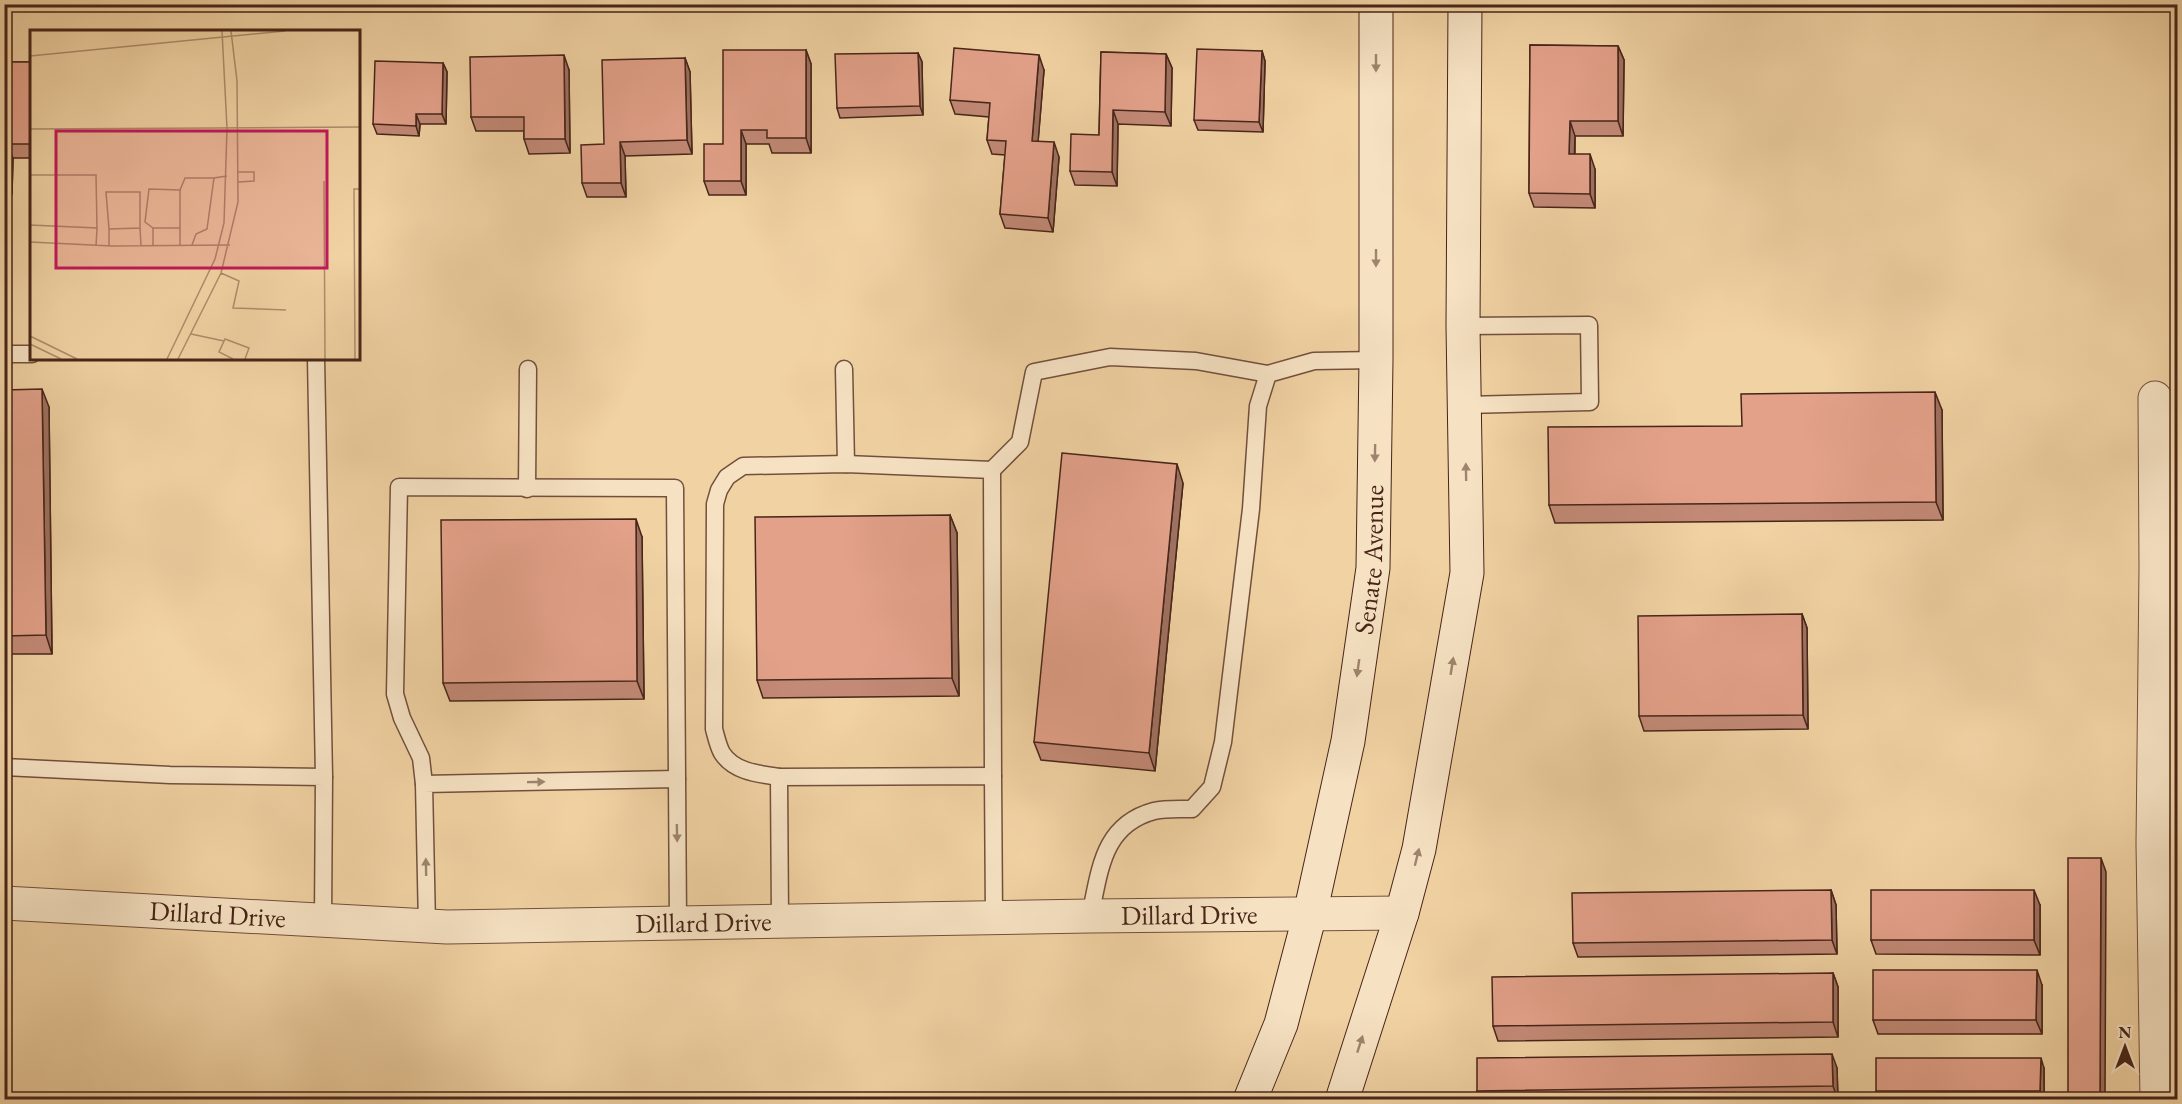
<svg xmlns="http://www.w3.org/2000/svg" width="2182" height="1104" viewBox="0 0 2182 1104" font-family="'EB Garamond',serif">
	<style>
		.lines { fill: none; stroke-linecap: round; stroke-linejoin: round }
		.lane-casing { stroke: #72503c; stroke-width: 19 }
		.street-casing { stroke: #72503c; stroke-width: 35 }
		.secondary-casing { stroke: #472519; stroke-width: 35 }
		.lane { stroke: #f6e2c3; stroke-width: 16 }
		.street { stroke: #f6e2c3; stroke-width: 33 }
		.secondary { stroke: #f6e2c3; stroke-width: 33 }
		.wall { fill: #c38a77; stroke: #472519; stroke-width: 1.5 }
		.shaded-wall { fill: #9f7161; stroke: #472519; stroke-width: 1.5 }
		.building { fill: #e3a18a; stroke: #472519; stroke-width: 1.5 }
		.oneway { fill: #9e846e }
		.labels { text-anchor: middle; stroke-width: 4.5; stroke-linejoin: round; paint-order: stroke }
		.street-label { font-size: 27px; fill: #472519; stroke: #f6e2c3 }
		.inset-road { fill: none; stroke: #ad8d6c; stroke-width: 1.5 }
		.view { fill: #c2185b; fill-opacity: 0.15; stroke: #c2185b; stroke-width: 3 }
		.inset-edge { fill: none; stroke: #472519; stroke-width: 3 }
	</style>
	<rect width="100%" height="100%" fill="#f1d2a3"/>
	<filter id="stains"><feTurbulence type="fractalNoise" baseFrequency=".00333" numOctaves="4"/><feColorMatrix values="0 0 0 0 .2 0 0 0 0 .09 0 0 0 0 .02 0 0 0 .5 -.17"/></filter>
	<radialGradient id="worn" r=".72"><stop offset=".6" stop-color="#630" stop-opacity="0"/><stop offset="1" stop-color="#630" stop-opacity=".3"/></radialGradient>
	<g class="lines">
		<g class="lane-casing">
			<g id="lane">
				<path d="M 1463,326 L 1589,325 L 1590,402 L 1465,405"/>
				<path d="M 4,354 L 32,354"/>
				<path d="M 316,358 L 324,777"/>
				<path d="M 844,369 L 846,464"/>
				<path d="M 992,470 L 1020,442 L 1034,372 L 1110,357 L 1196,361 L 1268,374"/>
				<path d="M 527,489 L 528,369"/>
				<path d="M 4,767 L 170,775 L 324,777 L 323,920"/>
				<path d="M 779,777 C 759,774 734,772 722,753 C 718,746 716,736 714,729 L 715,504 L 719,490 L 727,477 L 743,466 L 846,464 L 992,470 L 993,776"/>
				<path d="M 424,784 L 421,758 L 402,718 L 395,694 L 399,487 L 675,488 L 677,779"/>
				<path d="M 1090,916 C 1100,871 1102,825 1154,811 C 1166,808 1180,809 1192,809 L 1212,787 L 1223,742 L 1251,509 L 1258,406 L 1268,374 L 1314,361 L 1376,360"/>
				<path d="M 780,921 L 779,777 L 993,776 L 994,918"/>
				<path d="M 427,926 L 424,784 L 677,779 L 678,923"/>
			</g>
		</g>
		<g class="street-casing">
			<g id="street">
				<path d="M 2155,398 L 2156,567 L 2153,844 L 2157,1100"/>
				<path id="s1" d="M 4,903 L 447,927 L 1090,916 L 1402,913"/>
			</g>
		</g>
		<g class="secondary-casing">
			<g id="secondary">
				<path id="s2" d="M 1250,1100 L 1281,1024 L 1310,914 L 1348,741 L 1373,568 L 1376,360 L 1376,4"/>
				<path d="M 1342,1100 L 1402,913 L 1419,849 L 1467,573 L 1463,326 L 1465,4"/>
			</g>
		</g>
		<use href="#lane" class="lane"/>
		<use href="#street" class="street"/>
		<use href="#secondary" class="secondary"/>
	</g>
	<g class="wall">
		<path d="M 1530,45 L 1618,46 L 1624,60 L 1623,136 L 1575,136 L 1575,154 L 1595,169 L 1595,208 L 1534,207 L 1529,193 Z"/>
		<path d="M 806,50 L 811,64 L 811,153 L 772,153 L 769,144 L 746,144 L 746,195 L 709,195 L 704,181 L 723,144 Z"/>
		<path d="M 1262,51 L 1265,61 L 1263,132 L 1198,130 L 1194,120 Z"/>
		<path d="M 1101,52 L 1166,54 L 1172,68 L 1171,126 L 1118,124 L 1117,186 L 1075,185 L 1070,171 L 1099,135 Z"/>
		<path d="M 918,53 L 922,62 L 923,115 L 840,118 L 837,108 Z"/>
		<path d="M 685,58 L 690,72 L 692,154 L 625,156 L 626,197 L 587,197 L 582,183 Z"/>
		<path d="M 4,62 L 32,62 L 32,158 L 13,158 L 12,194 L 4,194 Z"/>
		<path d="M 443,63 L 447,72 L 446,124 L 420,124 L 419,136 L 377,134 L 373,124 Z"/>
		<path d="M 569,70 L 570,153 L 529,154 L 524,139 L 524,131 L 476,131 L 471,117 Z"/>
		<path d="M 1044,70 L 1038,141 L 1059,157 L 1053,232 L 1005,228 L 1000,214 L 1005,155 L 992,154 L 987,140 L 989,117 L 955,114 L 950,100 Z"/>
		<path d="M 4,390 L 49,407 L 52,654 L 4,654 Z"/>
		<path d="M 1942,410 L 1943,520 L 1555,523 L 1549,505 L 1742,426 Z"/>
		<path d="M 1183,483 L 1155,771 L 1041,760 L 1034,742 Z"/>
		<path d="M 950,515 L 957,533 L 959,696 L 763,698 L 757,680 Z"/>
		<path d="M 642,537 L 644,699 L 450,701 L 443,683 Z"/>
		<path d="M 1802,614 L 1807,628 L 1808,729 L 1644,731 L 1639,716 Z"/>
		<path d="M 1831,890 L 1836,905 L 1837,954 L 1578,957 L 1573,943 Z"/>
		<path d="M 2040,905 L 2040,955 L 1876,954 L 1871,940 Z"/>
		<path d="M 1833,973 L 1838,987 L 1838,1037 L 1498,1041 L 1493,1026 Z"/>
		<path d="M 2042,985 L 2042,1034 L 1878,1034 L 1873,1020 Z"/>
		<path d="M 1837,1068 L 1838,1100 L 1480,1100 L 1477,1091 Z"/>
		<path d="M 2044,1068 L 2044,1100 L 1879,1100 L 1876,1091 Z"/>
	</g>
	<g class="shaded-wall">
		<path d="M 1618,46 L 1624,60 L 1623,136 L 1618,121 Z"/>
		<path d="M 806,50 L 811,64 L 811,153 L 806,138 Z"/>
		<path d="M 1262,51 L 1265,61 L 1263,132 L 1259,122 Z"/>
		<path d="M 918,53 L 922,62 L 923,115 L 920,106 Z"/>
		<path d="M 1166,54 L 1172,68 L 1171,126 L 1165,112 Z"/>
		<path d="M 564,55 L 569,70 L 570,153 L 565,139 Z"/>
		<path d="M 1039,55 L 1044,70 L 1037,155 L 1032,141 Z"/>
		<path d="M 685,58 L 690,72 L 692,154 L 687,140 Z"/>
		<path d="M 443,63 L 447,72 L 446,124 L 442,114 Z"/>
		<path d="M 1113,110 L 1118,124 L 1117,186 L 1112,172 Z"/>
		<path d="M 416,114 L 420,124 L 419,136 L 416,126 Z"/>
		<path d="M 1570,121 L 1575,136 L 1574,168 L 1569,154 Z"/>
		<path d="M 741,130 L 746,144 L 746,195 L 741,181 Z"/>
		<path d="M 620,142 L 625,156 L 626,197 L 621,183 Z"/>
		<path d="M 1054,142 L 1059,157 L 1053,232 L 1048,218 Z"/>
		<path d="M 7,144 L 13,158 L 12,194 L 7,180 Z"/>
		<path d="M 1590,154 L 1595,169 L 1595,208 L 1590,194 Z"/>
		<path d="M 42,389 L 49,407 L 52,654 L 46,635 Z"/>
		<path d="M 1935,392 L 1942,410 L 1943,520 L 1936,502 Z"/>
		<path d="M 1177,464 L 1183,483 L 1155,771 L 1149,753 Z"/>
		<path d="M 950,515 L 957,533 L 959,696 L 952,678 Z"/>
		<path d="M 636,519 L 642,537 L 644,699 L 637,681 Z"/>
		<path d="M 1802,614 L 1807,628 L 1808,729 L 1803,715 Z"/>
		<path d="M 2101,858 L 2106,872 L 2105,1100 L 2100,1100 Z"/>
		<path d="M 1831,890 L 1836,905 L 1837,954 L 1832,940 Z"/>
		<path d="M 2034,890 L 2040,905 L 2040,955 L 2034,940 Z"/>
		<path d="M 2037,970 L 2042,985 L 2042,1034 L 2036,1020 Z"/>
		<path d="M 1833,973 L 1838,987 L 1838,1037 L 1833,1022 Z"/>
		<path d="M 1832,1054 L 1837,1068 L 1838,1100 L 1833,1086 Z"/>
		<path d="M 2041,1058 L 2044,1068 L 2044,1100 L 2040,1091 Z"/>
	</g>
	<g class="building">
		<path d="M 1530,45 L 1618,46 L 1618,121 L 1570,121 L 1569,154 L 1590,154 L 1590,194 L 1529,193 Z"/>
		<path d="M 954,48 L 1039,55 L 1032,141 L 1054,142 L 1048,218 L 1000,214 L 1006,141 L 987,140 L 990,103 L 950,100 Z"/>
		<path d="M 1197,49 L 1262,51 L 1259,122 L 1194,120 Z"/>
		<path d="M 723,50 L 806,50 L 806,138 L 767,138 L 767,130 L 741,130 L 741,181 L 704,181 L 704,144 L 723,144 Z"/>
		<path d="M 1101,52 L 1166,54 L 1165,112 L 1113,110 L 1112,172 L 1070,171 L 1071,134 L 1099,135 Z"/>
		<path d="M 918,53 L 920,106 L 837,108 L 835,54 Z"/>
		<path d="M 564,55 L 565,139 L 524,139 L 524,117 L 471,117 L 470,57 Z"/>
		<path d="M 685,58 L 687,140 L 620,142 L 621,183 L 582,183 L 581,145 L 604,144 L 602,60 Z"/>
		<path d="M 375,61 L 443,63 L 442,114 L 416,114 L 416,126 L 373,124 Z"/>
		<path d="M 4,62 L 32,62 L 32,144 L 7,144 L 7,180 L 4,180 Z"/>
		<path d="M 42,389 L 46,635 L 4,636 L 4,390 Z"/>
		<path d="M 1935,392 L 1936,502 L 1549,505 L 1548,427 L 1742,426 L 1741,394 Z"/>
		<path d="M 1062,453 L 1177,464 L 1149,753 L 1034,742 Z"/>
		<path d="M 950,515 L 952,678 L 757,680 L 755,517 Z"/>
		<path d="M 636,519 L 637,681 L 443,683 L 441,520 Z"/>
		<path d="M 1802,614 L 1803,715 L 1639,716 L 1638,616 Z"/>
		<path d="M 2068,858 L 2101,858 L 2100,1100 L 2068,1100 Z"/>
		<path d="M 1831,890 L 1832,940 L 1573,943 L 1572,893 Z"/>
		<rect x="1871" y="890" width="163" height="50"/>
		<path d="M 1873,970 L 2037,970 L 2036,1020 L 1873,1020 Z"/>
		<path d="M 1833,973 L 1833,1022 L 1493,1026 L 1492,977 Z"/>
		<path d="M 1832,1054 L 1833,1086 L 1477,1091 L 1477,1058 Z"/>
		<path d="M 1876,1058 L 2041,1058 L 2040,1091 L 1876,1091 Z"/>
	</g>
	<defs><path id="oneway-solid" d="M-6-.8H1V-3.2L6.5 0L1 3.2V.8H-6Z" transform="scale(1.5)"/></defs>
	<g class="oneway">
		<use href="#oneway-solid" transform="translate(1376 63) rotate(90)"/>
		<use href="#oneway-solid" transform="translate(1376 258) rotate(90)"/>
		<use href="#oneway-solid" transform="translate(1375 453) rotate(91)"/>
		<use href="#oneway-solid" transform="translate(1466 472) rotate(-91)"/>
		<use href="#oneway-solid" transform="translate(1452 666) rotate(-81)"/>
		<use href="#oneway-solid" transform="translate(1358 668) rotate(98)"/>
		<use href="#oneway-solid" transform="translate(536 782) rotate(-1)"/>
		<use href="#oneway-solid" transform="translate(677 833) rotate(89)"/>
		<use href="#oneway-solid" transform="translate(1417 857) rotate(-76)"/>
		<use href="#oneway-solid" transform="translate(426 867) rotate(-91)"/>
		<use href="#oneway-solid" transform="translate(1360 1044) rotate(-72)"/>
	</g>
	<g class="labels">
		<g class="street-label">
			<text dy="9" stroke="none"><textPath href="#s2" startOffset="556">Senate Avenue</textPath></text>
			<text dy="9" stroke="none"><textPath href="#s1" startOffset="214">Dillard Drive</textPath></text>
			<text dy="9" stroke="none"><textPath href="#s1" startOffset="1186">Dillard Drive</textPath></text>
			<text dy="9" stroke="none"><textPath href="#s1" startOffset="700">Dillard Drive</textPath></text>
		</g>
	</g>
	<g transform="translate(30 30)">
		<rect width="330" height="330" fill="#f1d2a3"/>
		<path class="inset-road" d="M 0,26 L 255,1M 0,99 L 330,97M 208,142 L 224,142 L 224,151 L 208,152M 0,145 L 66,145 L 67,198M 294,151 L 295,329M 150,160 L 155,148 L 184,148M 0,195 L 67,198 L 66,216M 123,198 L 115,192 L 119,159 L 150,160 L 150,198M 79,199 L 76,162 L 110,162 L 110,198M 0,212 L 82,216 L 200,215M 162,215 L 166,204 L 177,199 L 184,148 L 197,146M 79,216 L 79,199 L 110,198 L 111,216M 123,216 L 123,198 L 150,198 L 150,215M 191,243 L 209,251 L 203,278 L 256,280M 161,304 L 194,311M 0,306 L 47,329M 0,314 L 31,329M 137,329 L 185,229 L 194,193 L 197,98 L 192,1M 148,329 L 191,243 L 208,172 L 207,51 L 201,1M 203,329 L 189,322 L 195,309 L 219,318 L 215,329M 325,329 L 324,159 L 330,159"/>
		<path class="view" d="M 26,101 L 297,101 L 297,238 L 26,238 Z"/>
		<rect width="330" height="330" class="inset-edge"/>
	</g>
	<rect width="2182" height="1104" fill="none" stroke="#f1d2a3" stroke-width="24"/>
	<rect x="6" y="6" width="2170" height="1092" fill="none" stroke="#472519" stroke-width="3"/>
	<rect x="12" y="12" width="2158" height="1080" fill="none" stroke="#472519" stroke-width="1.5"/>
	<g transform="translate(2125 1047)" stroke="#f6e2c3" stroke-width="4.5" paint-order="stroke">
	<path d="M0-4.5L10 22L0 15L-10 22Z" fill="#472519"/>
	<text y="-9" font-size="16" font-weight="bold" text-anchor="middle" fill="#472519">N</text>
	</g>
	<rect width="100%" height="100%" filter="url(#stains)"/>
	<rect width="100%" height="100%" fill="url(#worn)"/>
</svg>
